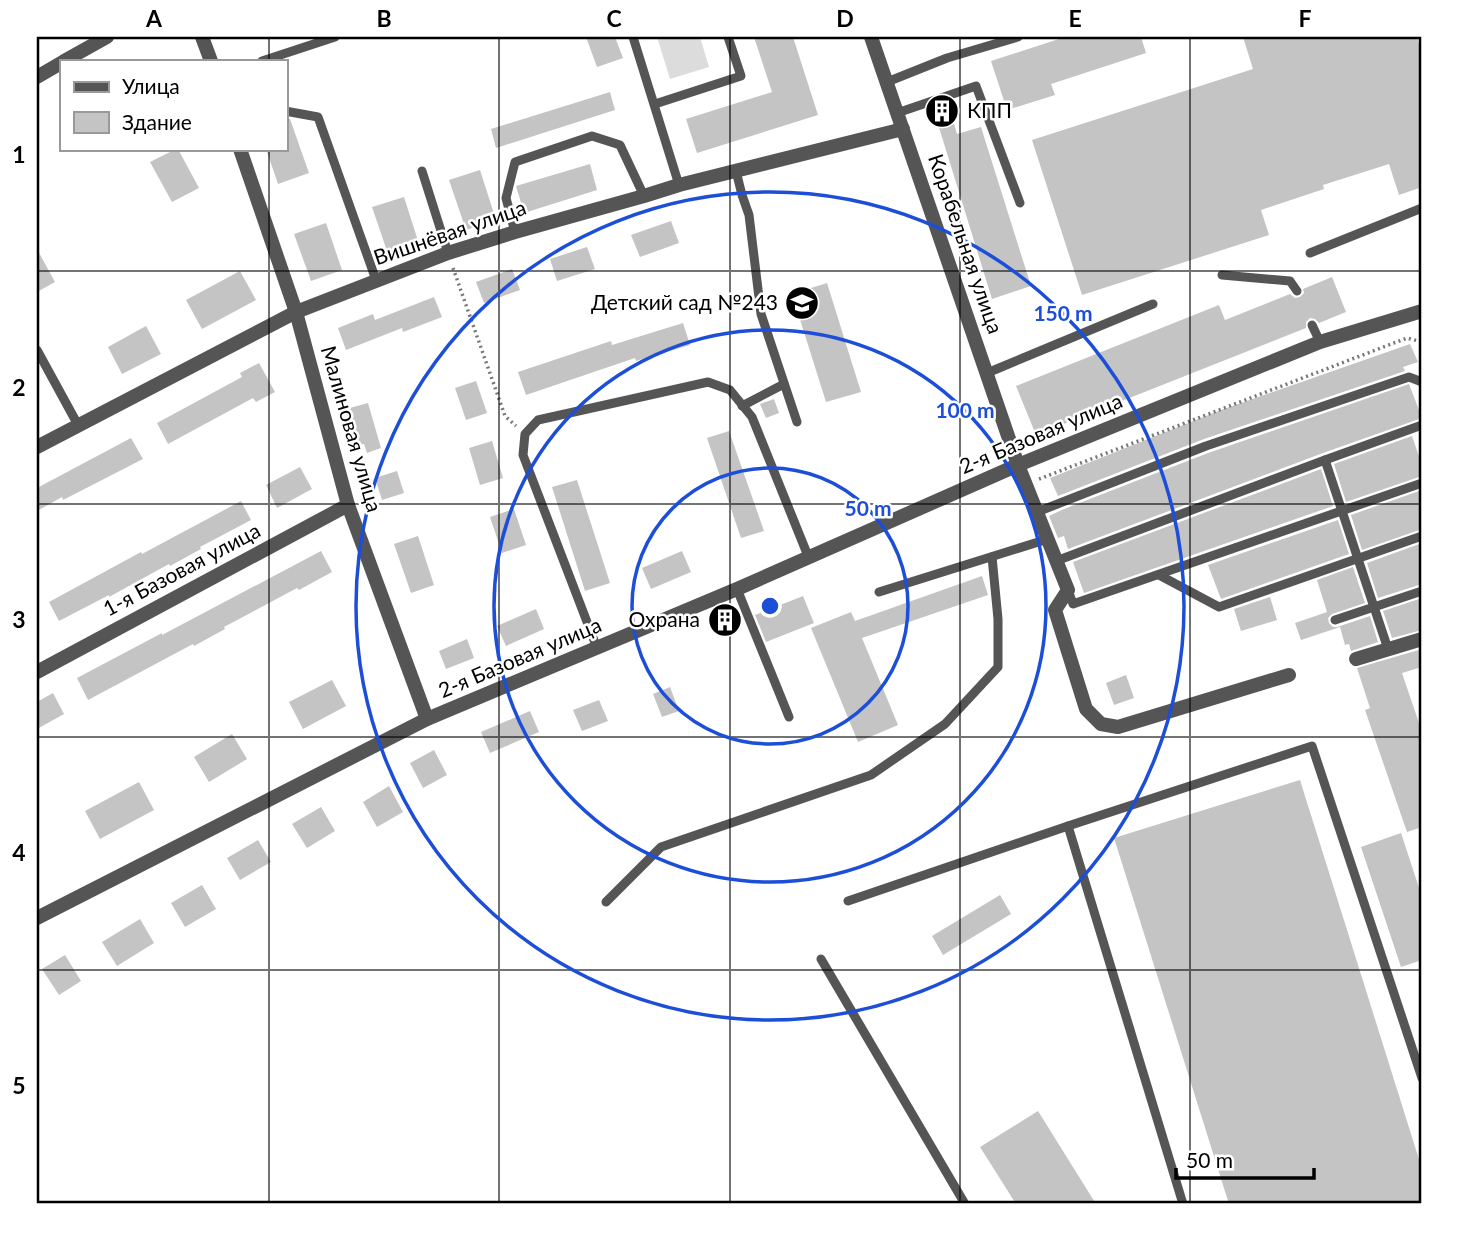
<svg xmlns="http://www.w3.org/2000/svg" width="1459" height="1241" viewBox="0 0 1459 1241" font-family="Lato,sans-serif">
	<style>
		.green { fill: #dcdcdc }
		.building { fill: #c4c4c4 }
		.lines { fill: none; stroke-linecap: round; stroke-linejoin: round }
		.path { stroke: #777; stroke-width: 3.5; stroke-dasharray: 2 3.5; stroke-linecap: butt }
		.lane { stroke: #555; stroke-width: 9 }
		.street { stroke: #555; stroke-width: 14 }
		.grid { fill: none; stroke: #000; stroke-width: 2; stroke-opacity: 0.55 }
		.ring { fill: none; stroke: #1d4ed8; stroke-width: 3.5 }
		.labels { text-anchor: middle; stroke-width: 5; stroke-linejoin: round; paint-order: stroke }
		.poi-label { font-size: 21px; fill: #000; stroke: #fff; text-anchor: end }
		.street-label { font-size: 21px; fill: #000; stroke: #fff }
		.centre { fill: #1d4ed8; stroke: #fff; stroke-width: 3.5 }
		.ring-label { font-size: 21px; text-anchor: middle; font-weight: bold; fill: #1d4ed8; stroke: #fff; stroke-width: 5; stroke-linejoin: round; paint-order: stroke }
		.neatline { fill: none; stroke: #000; stroke-width: 2.5 }
		.grid-label { font-size: 23px; text-anchor: middle; font-weight: bold; fill: #000 }
	</style>
	<rect width="100%" height="100%" fill="#fff"/>
	<path class="green" d="M 657,37 L 700,37 L 709,67 L 670,79 Z"/>
	<g class="building">
		<path d="M 586,37 L 615,37 L 623,58 L 597,67 Z"/>
		<path d="M 754,37 L 793,37 L 818,115 L 697,153 L 686,119 L 772,92 Z"/>
		<path d="M 1065,37 L 1141,37 L 1146,53 L 1051,84 L 1055,95 L 1007,110 L 991,61 Z"/>
		<path d="M 1243,37 L 1417,37 L 1422,54 L 1422,187 L 1399,195 L 1389,164 L 1323,185 L 1324,189 L 1261,210 L 1269,235 L 1082,295 L 1032,140 L 1253,69 Z"/>
		<path d="M 610,92 L 615,110 L 496,148 L 491,129 Z"/>
		<path d="M 948,103 L 957,134 L 981,127 L 1031,286 L 992,299 L 933,108 Z"/>
		<path d="M 285,118 L 290,119 L 309,173 L 278,184 L 266,149 L 285,149 Z"/>
		<path d="M 176,149 L 178,149 L 199,188 L 172,202 L 150,162 Z"/>
		<path d="M 590,164 L 597,190 L 524,213 L 516,186 Z"/>
		<path d="M 480,170 L 496,220 L 466,230 L 449,180 Z"/>
		<path d="M 404,197 L 419,244 L 388,254 L 372,207 Z"/>
		<path d="M 671,221 L 679,243 L 640,257 L 631,235 Z"/>
		<path d="M 326,223 L 342,270 L 311,281 L 294,234 Z"/>
		<path d="M 587,247 L 595,269 L 557,281 L 550,259 Z"/>
		<path d="M 37,249 L 55,282 L 37,292 Z"/>
		<path d="M 512,269 L 520,290 L 484,303 L 476,282 Z"/>
		<path d="M 240,271 L 256,300 L 202,329 L 186,300 Z"/>
		<path d="M 1332,277 L 1346,312 L 1319,323 L 1315,319 L 1310,318 L 1306,322 L 1306,328 L 1036,435 L 1016,386 L 1219,305 L 1225,320 L 1290,294 L 1295,298 L 1300,297 L 1304,293 L 1303,289 Z"/>
		<path d="M 827,283 L 861,392 L 826,402 L 792,294 Z"/>
		<path d="M 434,297 L 442,317 L 403,332 L 402,328 L 346,350 L 338,328 L 373,314 L 375,320 Z"/>
		<path d="M 683,323 L 690,345 L 636,361 L 635,358 L 526,395 L 518,372 L 611,341 L 612,345 Z"/>
		<path d="M 146,326 L 161,354 L 122,374 L 108,347 Z"/>
		<path d="M 1410,344 L 1418,362 L 1403,367 L 1405,371 L 1204,439 L 1058,496 L 1050,478 L 1221,410 Z"/>
		<path d="M 259,363 L 275,392 L 256,402 L 253,398 L 168,444 L 157,423 L 242,377 L 240,373 Z"/>
		<path d="M 476,381 L 487,413 L 466,420 L 455,388 Z"/>
		<path d="M 1409,384 L 1422,418 L 1323,453 L 1068,549 L 1064,536 L 1058,538 L 1049,516 L 1064,509 L 1208,453 Z"/>
		<path d="M 774,399 L 779,413 L 766,418 L 760,404 Z"/>
		<path d="M 368,403 L 381,448 L 367,453 L 364,444 L 356,446 L 346,409 Z"/>
		<path d="M 729,431 L 764,531 L 741,538 L 707,438 Z"/>
		<path d="M 1412,436 L 1422,465 L 1422,476 L 1346,502 L 1334,464 Z"/>
		<path d="M 131,438 L 143,459 L 63,500 L 62,497 L 37,511 L 37,488 Z"/>
		<path d="M 492,441 L 503,478 L 480,485 L 469,448 Z"/>
		<path d="M 300,467 L 312,489 L 277,508 L 266,485 Z"/>
		<path d="M 1321,469 L 1333,506 L 1084,593 L 1073,562 Z"/>
		<path d="M 397,471 L 404,493 L 382,500 L 375,478 Z"/>
		<path d="M 577,480 L 610,583 L 585,591 L 552,487 Z"/>
		<path d="M 1422,490 L 1422,529 L 1362,550 L 1351,515 Z"/>
		<path d="M 241,501 L 251,520 L 200,547 L 201,549 L 170,566 L 169,564 L 109,597 L 109,595 L 59,621 L 49,602 L 141,552 L 142,554 Z"/>
		<path d="M 514,509 L 526,545 L 502,553 L 490,517 Z"/>
		<path d="M 1338,520 L 1349,554 L 1221,599 L 1208,565 Z"/>
		<path d="M 418,536 L 434,585 L 411,593 L 394,544 Z"/>
		<path d="M 1422,543 L 1422,584 L 1378,598 L 1367,563 Z"/>
		<path d="M 321,551 L 332,572 L 299,590 L 297,588 L 224,627 L 225,629 L 194,646 L 193,644 L 88,700 L 77,678 L 162,633 L 162,635 Z"/>
		<path d="M 682,551 L 691,572 L 651,589 L 642,568 Z"/>
		<path d="M 1353,567 L 1365,603 L 1332,614 L 1328,618 L 1329,623 L 1333,627 L 1337,627 L 1370,616 L 1378,642 L 1351,651 L 1349,644 L 1345,645 L 1340,627 L 1301,640 L 1295,623 L 1327,612 L 1317,580 Z"/>
		<path d="M 982,576 L 988,595 L 862,638 L 898,725 L 858,742 L 811,628 L 851,612 L 855,621 Z"/>
		<path d="M 803,596 L 814,623 L 766,642 L 755,615 Z"/>
		<path d="M 1270,597 L 1277,620 L 1241,631 L 1234,609 Z"/>
		<path d="M 1422,598 L 1422,630 L 1392,638 L 1383,611 Z"/>
		<path d="M 536,609 L 544,629 L 506,646 L 497,626 Z"/>
		<path d="M 467,639 L 474,658 L 446,669 L 439,651 Z"/>
		<path d="M 1422,649 L 1422,667 L 1402,673 L 1422,732 L 1422,827 L 1407,832 L 1365,710 L 1370,708 L 1357,668 Z"/>
		<path d="M 1126,675 L 1134,698 L 1114,705 L 1106,683 Z"/>
		<path d="M 332,680 L 346,706 L 303,729 L 289,702 Z"/>
		<path d="M 670,687 L 679,711 L 662,717 L 653,694 Z"/>
		<path d="M 53,693 L 64,714 L 37,729 L 37,702 Z"/>
		<path d="M 599,700 L 608,721 L 582,731 L 573,710 Z"/>
		<path d="M 530,711 L 539,732 L 490,753 L 481,732 Z"/>
		<path d="M 232,734 L 247,759 L 209,782 L 194,757 Z"/>
		<path d="M 434,750 L 447,775 L 423,788 L 410,763 Z"/>
		<path d="M 1300,780 L 1422,1169 L 1422,1204 L 1229,1204 L 1114,838 Z"/>
		<path d="M 139,782 L 154,810 L 100,839 L 85,811 Z"/>
		<path d="M 389,786 L 403,812 L 377,827 L 363,802 Z"/>
		<path d="M 321,807 L 335,831 L 307,848 L 292,824 Z"/>
		<path d="M 1401,833 L 1422,897 L 1422,960 L 1401,967 L 1361,847 Z"/>
		<path d="M 258,840 L 271,862 L 240,880 L 227,858 Z"/>
		<path d="M 202,885 L 216,909 L 185,927 L 171,903 Z"/>
		<path d="M 1000,895 L 1011,914 L 943,955 L 932,936 Z"/>
		<path d="M 140,919 L 154,943 L 117,966 L 102,942 Z"/>
		<path d="M 65,955 L 81,981 L 59,995 L 42,969 Z"/>
		<path d="M 1038,1111 L 1096,1204 L 1016,1204 L 980,1147 Z"/>
	</g>
	<g class="lines">
		<g class="path">
			<path d="M 453,268 L 505,416 L 516,426"/>
			<path d="M 1039,479 L 1407,338 L 1422,342"/>
		</g>
		<g class="lane">
			<path d="M 633,37 L 679,185"/>
			<path d="M 262,61 L 335,37"/>
			<path d="M 887,82 L 947,58 L 1018,37"/>
			<path d="M 655,104 L 741,76 L 728,37"/>
			<path d="M 285,111 L 318,117 L 376,280"/>
			<path d="M 897,113 L 976,86 L 1020,203"/>
			<path d="M 422,171 L 448,253"/>
			<path d="M 736,171 L 742,195 L 749,215 L 761,314 L 797,422"/>
			<path d="M 515,232 L 506,198 L 515,162 L 592,136 L 620,145 L 644,196"/>
			<path d="M 1310,253 L 1422,208"/>
			<path d="M 1222,275 L 1290,281 L 1297,291"/>
			<path d="M 1312,325 L 1320,342"/>
			<path d="M 37,350 L 78,425"/>
			<path d="M 987,373 L 1153,304"/>
			<path d="M 742,406 L 784,384"/>
			<path d="M 1325,460 L 1388,649"/>
			<path d="M 1037,512 L 1206,446 L 1409,377 L 1422,382"/>
			<path d="M 1056,561 L 1325,460 L 1422,425"/>
			<path d="M 1159,575 L 1219,607 L 1422,536"/>
			<path d="M 737,589 L 789,717"/>
			<path d="M 1068,590 L 1073,604 L 1422,483"/>
			<path d="M 879,592 L 1048,539"/>
			<path d="M 1335,620 L 1422,591"/>
			<path d="M 597,648 L 523,455 L 525,434 L 538,420 L 708,382 L 730,390 L 752,417 L 808,556"/>
			<path d="M 1068,826 L 1183,1204"/>
			<path d="M 848,901 L 1068,826 L 1312,746 L 1422,1078"/>
			<path d="M 606,902 L 661,847 L 871,775 L 945,724 L 998,667 L 998,619 L 992,557"/>
			<path d="M 821,959 L 965,1204"/>
		</g>
		<g class="street">
			<path d="M 202,37 L 211,61"/>
			<path d="M 871,37 L 1018,465 L 1068,590 L 1055,610 L 1086,709 L 1101,724 L 1118,727 L 1289,675"/>
			<path d="M 64,61 L 107,37"/>
			<path d="M 37,77 L 61,63"/>
			<path d="M 240,149 L 296,312 L 348,505 L 427,719"/>
			<path d="M 37,447 L 296,312 L 448,253 L 515,232 L 644,196 L 679,185 L 903,129"/>
			<path d="M 1356,659 L 1422,639"/>
			<path d="M 37,672 L 348,505"/>
			<path d="M 37,918 L 427,719 L 737,589 L 1018,465 L 1320,342 L 1422,311"/>
		</g>
	</g>
	<path class="grid" d="M 269,37 L 269,61M 499,37 L 499,1204M 730,37 L 730,1204M 960,37 L 960,1204M 1190,37 L 1190,1204M 269,149 L 269,1204M 37,271 L 1422,271M 37,504 L 1422,504M 37,737 L 1422,737M 37,970 L 1422,970"/>
	<g class="ring">
		<circle cx="770" cy="606" r="138"/>
		<circle cx="770" cy="606" r="276"/>
		<circle cx="770" cy="606" r="414"/>
	</g>
	<defs>
		<g id="building-disc" transform="scale(1.75)"><circle r="9.5" fill="#000" stroke="#fff"/><path d="M-4-6H4V6H1V3H-1V6H-4ZM-2.5-4.3h1.7v1.8h-1.7ZM.8-4.3h1.7v1.8H.8ZM-2.5-1h1.7V.8h-1.7ZM.8-1h1.7V.8H.8Z" fill="#fff"/></g>
		<g id="school-disc" transform="scale(1.75)"><circle r="9.5" fill="#000" stroke="#fff"/><path d="M0-5L7-2L0 1L-7-2ZM-4 1L0 2.5L4 1V4Q0 6-4 4Z" fill="#fff"/></g>
	</defs>
	<g fill-rule="evenodd">
		<use href="#building-disc" x="942" y="111"/>
		<use href="#school-disc" x="802" y="303"/>
		<use href="#building-disc" x="725" y="620"/>
	</g>
	<g class="labels">
		<g class="poi-label">
			<text x="967" y="118" text-anchor="start">КПП</text>
			<text x="778" y="310">Детский сад №243</text>
			<text x="700" y="627">Охрана</text>
		</g>
		<g class="street-label">
			<text transform="translate(450 233) rotate(-19)" y="7">Вишнёвая улица</text>
			<text transform="translate(965 244) rotate(71)" y="7">Корабельная улица</text>
			<text transform="translate(351 429) rotate(74)" y="7">Малиновая улица</text>
			<text transform="translate(1041 434) rotate(-23)" y="7">2-я Базовая улица</text>
			<text transform="translate(182 570) rotate(-28)" y="7">1-я Базовая улица</text>
			<text transform="translate(520 658) rotate(-23)" y="7">2-я Базовая улица</text>
		</g>
	</g>
	<circle cx="770" cy="606" r="10" class="centre"/>
	<g class="ring-label">
		<text x="1063" y="321">150 m</text>
		<text x="965" y="418">100 m</text>
		<text x="868" y="516">50 m</text>
	</g>
	<rect width="1459" height="1241" fill="none" stroke="#ffffff" stroke-width="77"/>
	<rect x="60" y="60" width="228" height="91" fill="#ffffff" stroke="#999999" stroke-width="2"/>
	<rect x="74" y="82" width="35" height="10" fill="#555555" stroke="#999999" stroke-width="2"/>
	<text x="122" y="94" font-size="21" fill="#000000">Улица</text>
	<rect x="74" y="112" width="35" height="21" fill="#c4c4c4" stroke="#999999" stroke-width="2"/>
	<text x="122" y="130" font-size="21" fill="#000000">Здание</text>
	<path d="M1176 1168v10h138v-10" fill="none" stroke="#000000" stroke-width="3.5"/>
	<text x="1186" y="1168" font-size="21" fill="#000000" stroke="#ffffff" stroke-width="5" paint-order="stroke">50 m</text>
	<rect x="38" y="38" width="1382" height="1164" class="neatline"/>
	<g class="grid-label">
		<text x="154" y="27">A</text>
		<text x="384" y="27">B</text>
		<text x="614" y="27">C</text>
		<text x="845" y="27">D</text>
		<text x="1075" y="27">E</text>
		<text x="1305" y="27">F</text>
		<text x="19" y="163">1</text>
		<text x="19" y="396">2</text>
		<text x="19" y="628">3</text>
		<text x="19" y="861">4</text>
		<text x="19" y="1094">5</text>
	</g>
</svg>
